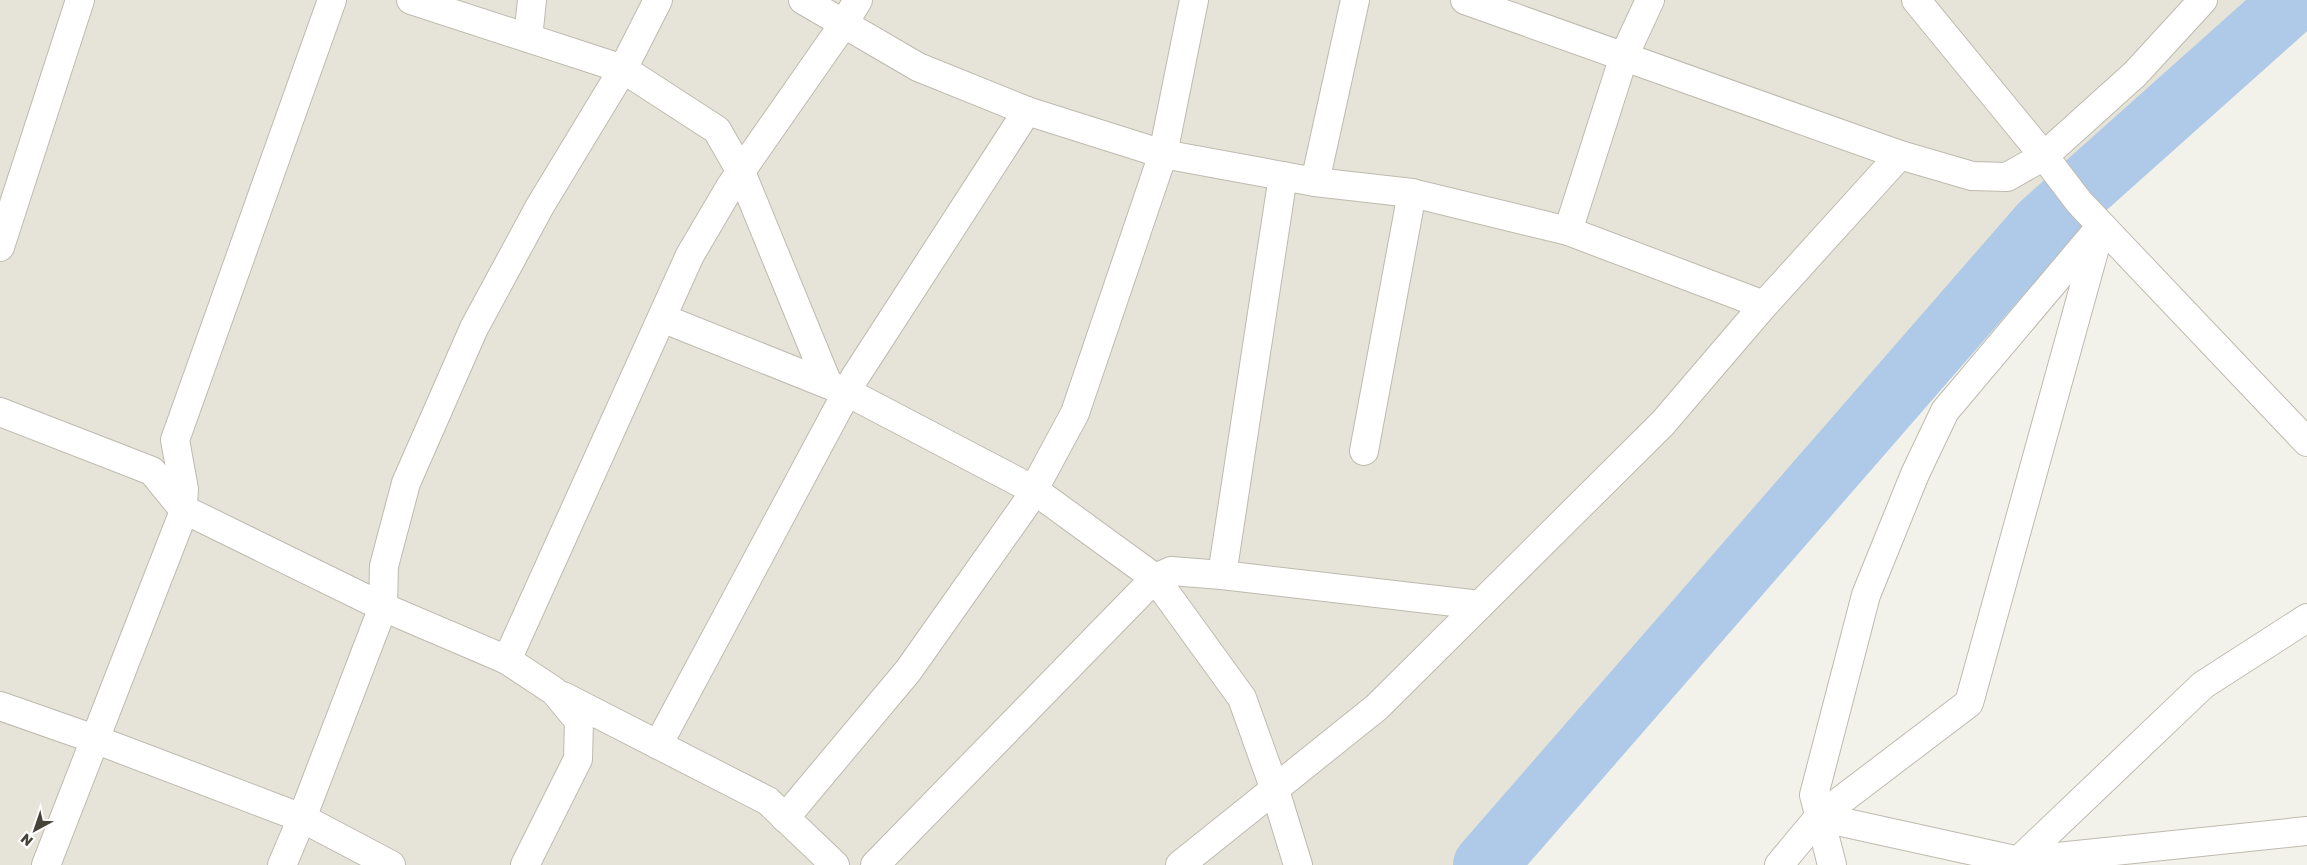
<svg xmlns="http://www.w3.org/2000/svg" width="2307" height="865" viewBox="0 0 2307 865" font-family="'Golos Text',sans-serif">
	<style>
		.residential { fill: #e6e4d9 }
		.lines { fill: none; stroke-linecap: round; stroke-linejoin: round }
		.river { stroke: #afcae8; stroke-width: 64 }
		.street-casing { stroke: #bebaae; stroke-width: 30 }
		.street { stroke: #fff; stroke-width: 28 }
	</style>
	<rect width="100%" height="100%" fill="#f3f2ea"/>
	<path class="residential" d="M 0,0 L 2267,0 L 1718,587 L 1478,865 L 0,865 Z"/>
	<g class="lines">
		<path class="river" d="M 1485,865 L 2042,225 L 2294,0"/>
		<g class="street-casing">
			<g id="street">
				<path d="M 411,0 L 623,69 L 717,130 L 741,172 L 828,384"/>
				<path d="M 803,0 L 918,67 L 1027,111 L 1163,154 L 1315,182 L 1412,193 L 1568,231 L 1764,305"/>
				<path d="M 1465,0 L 1900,155 L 1972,176 L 2007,177 L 2044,156 L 2135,74 L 2203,0"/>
				<path d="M 1916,0 L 2044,156 L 2079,202 L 2307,442"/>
				<path d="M 528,38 L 532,0"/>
				<path d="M 1315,182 L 1355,0"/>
				<path d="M 1568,231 L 1624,56 L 1650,0"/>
				<path d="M 0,247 L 80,0"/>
				<path d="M 662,318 L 847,392 L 1034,490 L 1155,578 L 1242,698 L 1275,790 L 1298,865"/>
				<path d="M 0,412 L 152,471 L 183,509 L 383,607 L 507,660 L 554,691 L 579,721 L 578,759 L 525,865"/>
				<path d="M 1364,451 L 1412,193"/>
				<path d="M 1222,575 L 1283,176"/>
				<path d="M 507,660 L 690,255 L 730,187 L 843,25 L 858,0"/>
				<path d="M 563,696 L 768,801 L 835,865"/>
				<path d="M 0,706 L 97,740 L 302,818 L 391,865"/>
				<path d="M 658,745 L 855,377 L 1027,111"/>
				<path d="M 1819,817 L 2019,861 L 2307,831"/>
				<path d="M 785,818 L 908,671 L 1026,504 L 1075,413 L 1163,154 L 1194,0"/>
				<path d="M 46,865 L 182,516 L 184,489 L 175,440 L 332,0"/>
				<path d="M 282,865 L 302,818 L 383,607 L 384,566 L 406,483 L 474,328 L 540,206 L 623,69 L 658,0"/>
				<path d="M 875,865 L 1155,578 L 1171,571 L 1222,575 L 1480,605"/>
				<path d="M 1180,865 L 1377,707 L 1663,423 L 1764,305 L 1900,155"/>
				<path d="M 1779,865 L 1819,817 L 1969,703 L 2101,226"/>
				<path d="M 1832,865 L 1814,795 L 1866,595 L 1915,474 L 1945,411 L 2096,232"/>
				<path d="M 2014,865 L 2203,685 L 2307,618"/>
			</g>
		</g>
		<use href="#street" class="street"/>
	</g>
	<g transform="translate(35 830) rotate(220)" stroke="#ffffff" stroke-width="4" paint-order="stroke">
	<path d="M0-4L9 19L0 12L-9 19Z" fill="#464339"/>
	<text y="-8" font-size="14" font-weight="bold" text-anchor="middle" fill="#464339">N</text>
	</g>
</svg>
